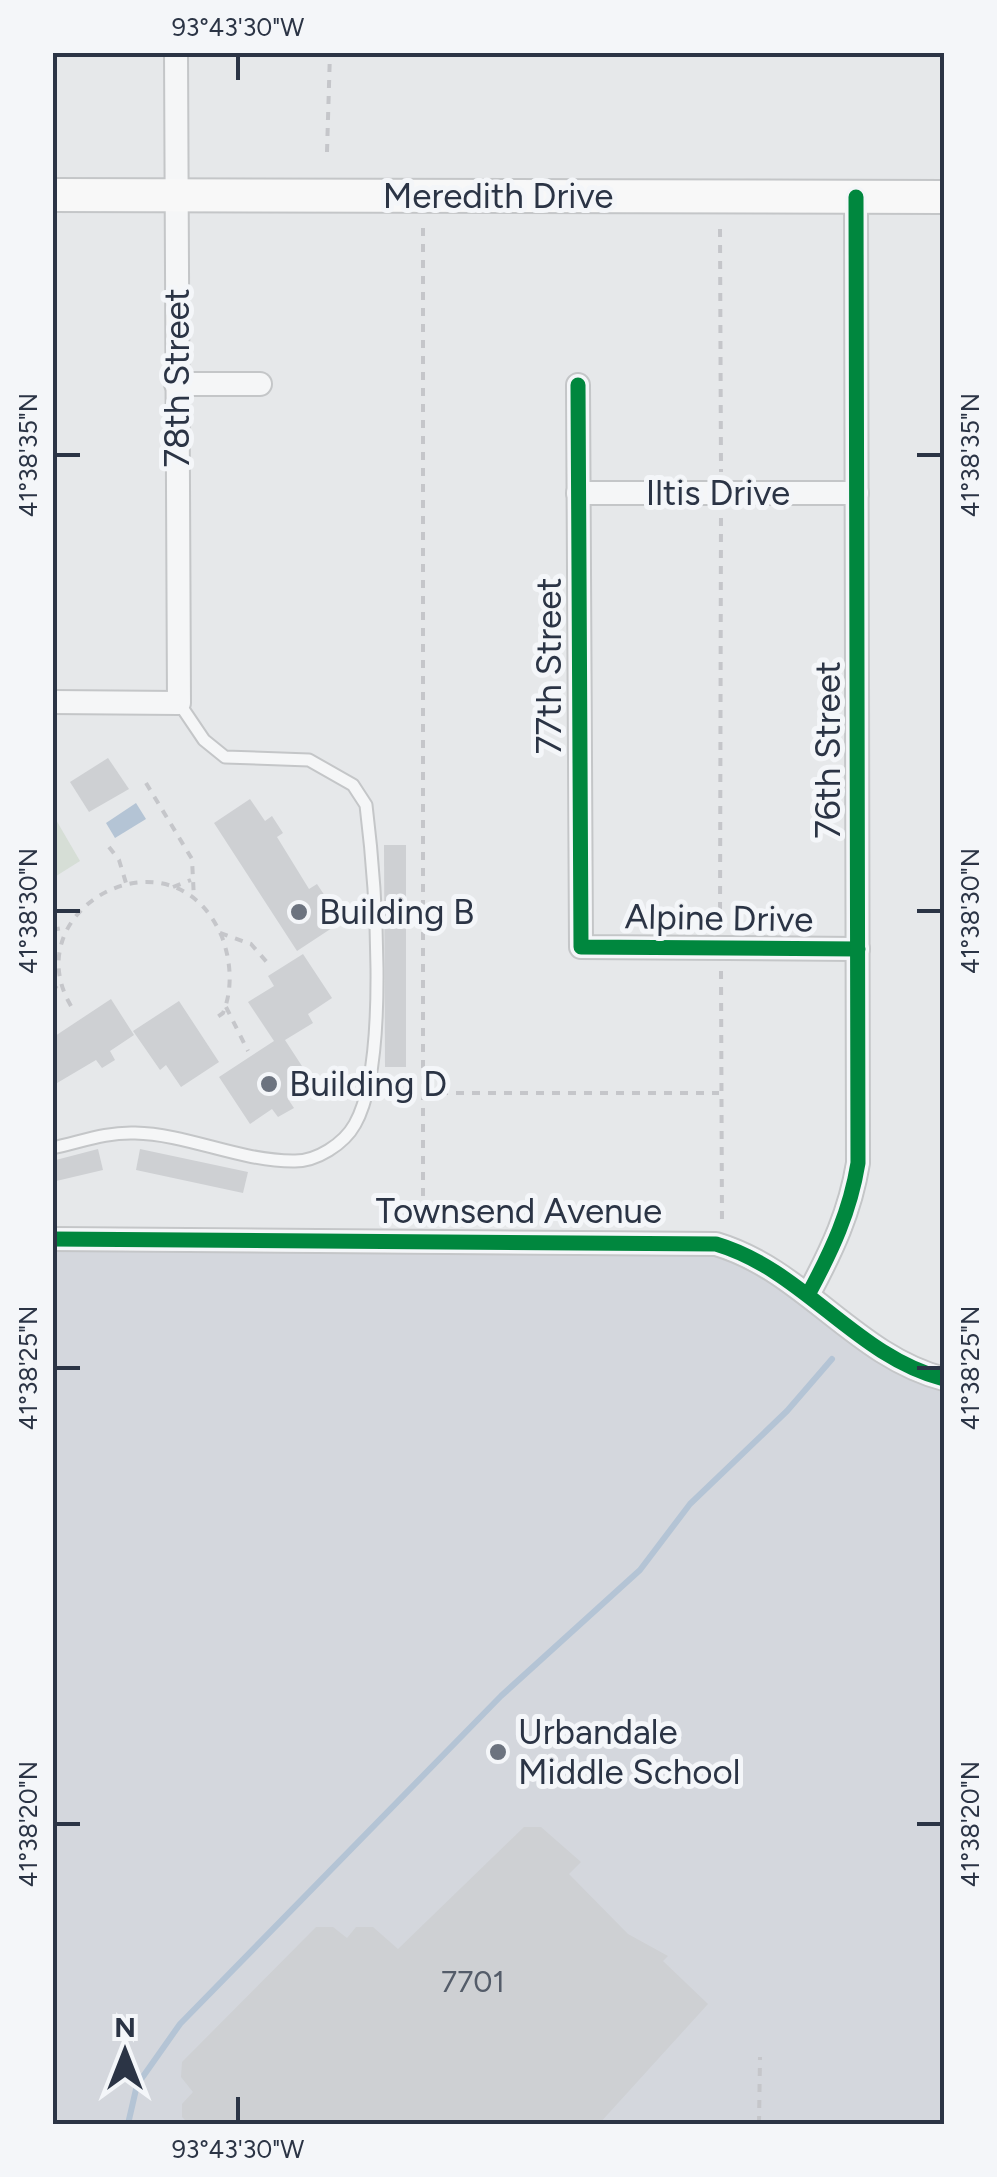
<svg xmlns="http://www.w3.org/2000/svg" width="997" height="2177" viewBox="0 0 997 2177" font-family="Figtree,sans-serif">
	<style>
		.built { fill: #d4d7dd }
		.green { fill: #d6ded6 }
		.water { fill: #b4c4d5 }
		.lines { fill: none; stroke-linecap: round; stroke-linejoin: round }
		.stream { stroke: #b4c4d5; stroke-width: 6 }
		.building { fill: #ced0d3 }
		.service-casing { stroke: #c4c6c8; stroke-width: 15 }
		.minor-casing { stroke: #c4c6c8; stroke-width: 26 }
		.secondary-casing { stroke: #c4c6c8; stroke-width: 36 }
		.path { stroke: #c5c6ca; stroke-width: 4; stroke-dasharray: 8 8; stroke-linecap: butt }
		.service { stroke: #f5f6f7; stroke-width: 11 }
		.minor { stroke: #f5f6f7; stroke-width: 22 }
		.secondary { stroke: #f8f8f8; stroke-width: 32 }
		.cycleway-casing { stroke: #f4f6f9; stroke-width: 21 }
		.cycleway { stroke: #00873e; stroke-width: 15 }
		.ticks { fill: none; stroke: #2b3445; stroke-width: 4 }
		.poi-dot { fill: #6c737f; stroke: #f4f6f9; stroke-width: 4 }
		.labels { text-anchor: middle; stroke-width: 10; stroke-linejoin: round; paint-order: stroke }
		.number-label { font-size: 30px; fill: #545c69 }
		.street-label { font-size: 35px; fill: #2b3445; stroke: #f4f6f9 }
		.poi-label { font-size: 35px; fill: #2b3445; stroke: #f4f6f9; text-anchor: start }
		.neatline { fill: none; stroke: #2b3445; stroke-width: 4 }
		.ticks-label { font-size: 25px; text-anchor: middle; fill: #2b3445 }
	</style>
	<rect width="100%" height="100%" fill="#e6e8ea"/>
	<path class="built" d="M 53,1239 L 716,1244 L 944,1379 L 944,2124 L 53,2124 Z"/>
	<path class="green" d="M 52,813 L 80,861 L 53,878 L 52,878 Z"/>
	<path class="water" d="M 136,803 L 146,819 L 115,838 L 106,823 Z"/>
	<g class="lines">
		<path class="stream" d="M 128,2124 L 137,2085 L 180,2024 L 501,1696 L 640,1570 L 690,1504 L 787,1411 L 832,1359"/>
	</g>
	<g class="building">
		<path d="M 108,758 L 129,789 L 89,812 L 70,782 Z"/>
		<path d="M 250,799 L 265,821 L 272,816 L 283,833 L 277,837 L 309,889 L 317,884 L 329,902 L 322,906 L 335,926 L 297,951 L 214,823 Z"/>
		<path d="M 384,845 L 406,845 L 406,1067 L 385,1067 Z"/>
		<path d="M 303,954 L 332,998 L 308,1014 L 313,1023 L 285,1040 L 313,1083 L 288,1099 L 294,1108 L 278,1117 L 272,1109 L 250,1124 L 219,1077 L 274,1041 L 248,1002 L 274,986 L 268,976 Z"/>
		<path d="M 111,999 L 134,1035 L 110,1051 L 115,1060 L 102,1068 L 96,1060 L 52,1086 L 52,1038 Z"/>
		<path d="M 179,1001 L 219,1062 L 181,1087 L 166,1065 L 160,1070 L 133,1031 Z"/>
		<path d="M 98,1149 L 103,1170 L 52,1182 L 52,1161 Z"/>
		<path d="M 140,1149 L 248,1172 L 243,1193 L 136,1170 Z"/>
		<path d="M 524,1827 L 541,1827 L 581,1862 L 569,1874 L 628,1934 L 668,1956 L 663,1961 L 708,2004 L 599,2124 L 189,2124 L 182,2117 L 182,2104 L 193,2092 L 181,2077 L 182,2062 L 316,1927 L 333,1927 L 347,1938 L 356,1927 L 373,1927 L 398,1949 Z"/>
	</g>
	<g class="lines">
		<g class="service-casing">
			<path id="service" d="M 52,1148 C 81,1142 105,1132 135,1133 C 187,1134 239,1161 293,1161 C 316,1162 344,1144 355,1124 C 390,1062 375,878 366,805 L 353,785 L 309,760 L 225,757 L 204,740 L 179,703"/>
		</g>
		<g class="minor-casing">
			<g id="minor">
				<path d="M 176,384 L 260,384"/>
				<path d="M 578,385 L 581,947 L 858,949"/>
				<path d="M 578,493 L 857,493"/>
				<path d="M 52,702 L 179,703 L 176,52"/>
				<path d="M 52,1239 L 716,1244 C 804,1270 855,1356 944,1379"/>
				<path d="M 809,1293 C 832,1250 850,1212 858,1163 L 856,197"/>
			</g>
		</g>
		<g class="secondary-casing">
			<path id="secondary" d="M 52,195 L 944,197"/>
		</g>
		<g class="path">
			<path d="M 327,152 L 330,52"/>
			<path d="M 423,228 L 423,1214"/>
			<path d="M 720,229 L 721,472"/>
			<path d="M 146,783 L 192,859 L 194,899"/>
			<path d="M 109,847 L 119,860 L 126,883"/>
			<path d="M 173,887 L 191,880"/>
			<path d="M 720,926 L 721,511"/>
			<path d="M 52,930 L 67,927"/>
			<path d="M 220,933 L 251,944 L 271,967"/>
			<path d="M 721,971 L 722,1226"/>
			<path d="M 52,992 L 59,983"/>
			<path d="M 71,1006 C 13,908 174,822 222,937 C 231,961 233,989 223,1013 L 213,1020"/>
			<path d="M 226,1007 L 248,1051"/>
			<path d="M 424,1093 L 719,1093"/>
			<path d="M 759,2124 L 760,2057"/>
		</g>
		<use href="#service" class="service"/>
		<use href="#minor" class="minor"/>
		<use href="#secondary" class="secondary"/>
		<g class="cycleway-casing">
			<g id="cycleway">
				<path d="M 578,385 L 581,947 L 858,949"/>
				<path d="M 52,1239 L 716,1244 C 804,1270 855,1356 944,1379"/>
				<path d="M 809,1293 C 832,1250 850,1212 858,1163 L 856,197"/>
			</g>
		</g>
		<use href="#cycleway" class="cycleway"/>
	</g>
	<path class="ticks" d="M 238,55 L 238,80M 55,455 L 80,455M 917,455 L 942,455M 55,911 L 80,911M 917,911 L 942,911M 55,1368 L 80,1368M 917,1368 L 942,1368M 55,1824 L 80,1824M 917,1824 L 942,1824M 238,2097 L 238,2122"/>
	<g class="poi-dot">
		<circle cx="299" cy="912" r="10"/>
		<circle cx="269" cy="1084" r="10"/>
		<circle cx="498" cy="1752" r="10"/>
	</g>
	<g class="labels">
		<g class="number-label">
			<text x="473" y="1992">7701</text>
		</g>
		<g class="street-label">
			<text x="498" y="208">Meredith Drive</text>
			<text transform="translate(177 378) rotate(-90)" y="12">78th Street</text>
			<text x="718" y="505">Iltis Drive</text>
			<text transform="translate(549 666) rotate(-90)" y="12">77th Street</text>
			<text transform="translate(828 750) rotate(-90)" y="12">76th Street</text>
			<text transform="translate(719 918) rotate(1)" y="12">Alpine Drive</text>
			<text x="519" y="1223">Townsend Avenue</text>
		</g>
		<g class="poi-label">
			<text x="319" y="924">Building B</text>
			<text x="289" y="1096">Building D</text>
			<text x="518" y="1744">Urbandale<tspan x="518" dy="40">Middle School</tspan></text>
		</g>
	</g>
	<rect width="997" height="2177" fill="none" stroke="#f4f6f9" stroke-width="110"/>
	<g transform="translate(125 2052)" stroke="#f4f6f9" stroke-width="8" paint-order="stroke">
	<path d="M0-8L18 38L0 25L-18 38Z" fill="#2b3445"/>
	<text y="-15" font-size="28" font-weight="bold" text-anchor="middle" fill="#2b3445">N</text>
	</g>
	<rect x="55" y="55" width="887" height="2067" class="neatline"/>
	<g class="ticks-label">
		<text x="238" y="36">93°43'30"W</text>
		<text transform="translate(28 455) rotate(-90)" y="9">41°38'35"N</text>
		<text transform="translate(970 455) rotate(-90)" y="9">41°38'35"N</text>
		<text transform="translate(28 911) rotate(-90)" y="9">41°38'30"N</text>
		<text transform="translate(970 911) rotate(-90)" y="9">41°38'30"N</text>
		<text transform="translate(28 1368) rotate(-90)" y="9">41°38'25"N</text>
		<text transform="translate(970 1368) rotate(-90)" y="9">41°38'25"N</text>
		<text transform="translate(28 1824) rotate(-90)" y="9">41°38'20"N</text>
		<text transform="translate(970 1824) rotate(-90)" y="9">41°38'20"N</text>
		<text x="238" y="2158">93°43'30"W</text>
	</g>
</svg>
